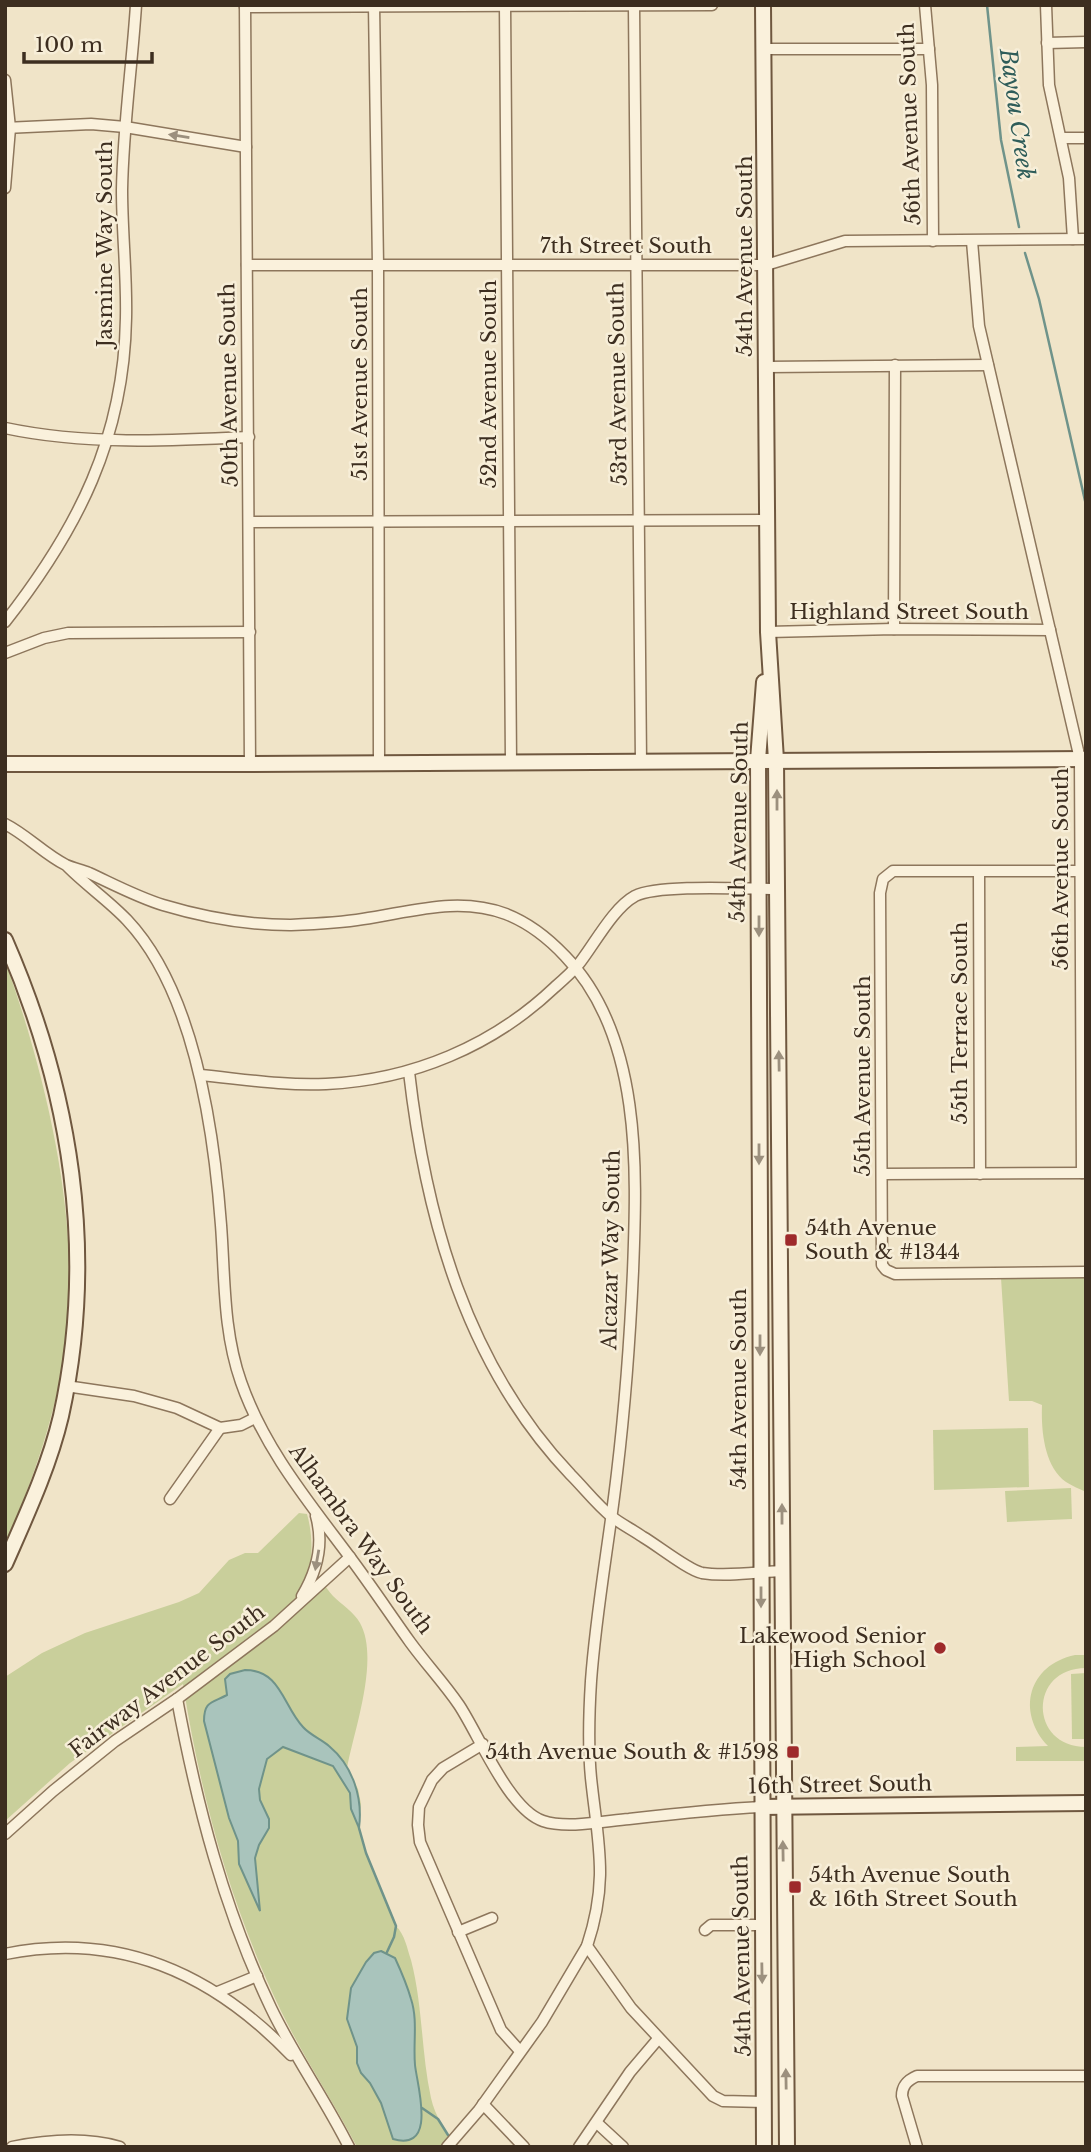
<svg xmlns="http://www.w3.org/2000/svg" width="1091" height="2152" viewBox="0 0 1091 2152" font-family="'Libre Baskerville',serif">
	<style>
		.green { fill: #c9cf9b }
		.water { fill: #a9c4bc; stroke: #6f938a; stroke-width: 2 }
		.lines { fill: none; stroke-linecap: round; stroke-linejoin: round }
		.stream { stroke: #6f938a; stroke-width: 2.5 }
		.street-casing { stroke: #8d765c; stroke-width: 13 }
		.secondary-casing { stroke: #6f573f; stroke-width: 18 }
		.street { stroke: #faf1dc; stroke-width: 10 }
		.secondary { stroke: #faf1dc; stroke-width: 14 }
		.oneway { fill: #9c907e }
		.poi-dot { fill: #9e2a2b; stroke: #f7eed8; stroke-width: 2.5 }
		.labels { text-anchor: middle; stroke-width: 5; stroke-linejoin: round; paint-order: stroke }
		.street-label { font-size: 21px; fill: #3d2e20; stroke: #f7eed8 }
		.poi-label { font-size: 21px; fill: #3d2e20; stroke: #f7eed8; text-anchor: start }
		.water-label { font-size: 23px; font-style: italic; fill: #2f5d5a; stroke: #f7eed8 }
	</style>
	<rect width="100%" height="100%" fill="#f0e4c8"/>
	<g class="green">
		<path d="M 5,961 C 46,1075 79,1215 67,1335 C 59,1405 34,1480 5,1543 Z"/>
		<path d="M 1086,1277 L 1086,1492 C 1080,1489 1072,1486 1066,1482 C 1044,1466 1041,1430 1042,1405 L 1032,1401 L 1009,1401 L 1001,1278 Z"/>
		<path d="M 1028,1428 L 1029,1487 L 934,1490 L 933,1430 Z"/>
		<path d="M 1071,1488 L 1072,1519 L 1007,1522 L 1005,1491 Z"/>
		<path d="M 299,1513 L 307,1514 C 312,1532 312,1547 311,1565 C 318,1575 325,1587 333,1596 C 342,1605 354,1612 360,1623 C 380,1659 354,1730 347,1768 L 358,1789 L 361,1804 L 359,1828 L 366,1853 L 396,1926 C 405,1935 407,1948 411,1960 C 423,2006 421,2052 431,2098 C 435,2117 446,2130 454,2147 L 357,2147 C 333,2101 304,2058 281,2011 C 231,1907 201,1798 183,1684 L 70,1763 L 5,1821 L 5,1677 L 42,1653 L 85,1633 L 179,1602 L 199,1593 L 229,1560 L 245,1553 L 258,1553 Z"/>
		<path d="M 1075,1655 L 1086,1655 L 1086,1668 C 1028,1668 1029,1747 1086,1747 L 1086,1761 L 1016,1761 L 1016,1747 L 1048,1746 C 1016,1712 1028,1665 1075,1655 Z"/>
		<path d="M 1086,1673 L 1086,1739 L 1072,1739 L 1071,1674 Z"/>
	</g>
	<g class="water">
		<path d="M 245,1670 C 281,1670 283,1706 303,1727 C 310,1735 321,1739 329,1746 C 353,1766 363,1798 359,1828 L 351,1809 L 350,1793 L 333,1766 L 283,1747 L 267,1759 L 259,1789 L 260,1800 L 269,1819 L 269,1828 L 259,1845 L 255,1858 L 260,1911 L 239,1864 L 238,1841 L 229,1818 L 204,1721 C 204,1701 212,1703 227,1695 L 225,1679 L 230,1674 Z"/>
		<path d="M 381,1951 L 395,1958 C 401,1971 407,1985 411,1999 C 418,2020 413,2043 415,2065 C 417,2085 438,2152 393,2139 L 381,2103 L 370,2083 L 361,2073 L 357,2063 L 357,2047 L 347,2019 L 351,1988 L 366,1962 L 374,1953 Z"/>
	</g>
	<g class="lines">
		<g class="stream">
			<path d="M 987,5 L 1001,140 L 1019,227"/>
			<path d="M 1025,253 L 1039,299 L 1086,505"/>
			<path d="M 359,1828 L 366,1853 L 396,1926 L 394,1937 L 387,1952"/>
			<path d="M 422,2108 L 438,2119 L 448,2135"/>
		</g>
		<g class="street-casing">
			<g id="street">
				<path d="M 245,5 L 250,764"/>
				<path d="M 374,5 L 378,265 L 379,763"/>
				<path d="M 505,5 L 511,762"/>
				<path d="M 925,5 L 932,85 L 933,241"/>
				<path d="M 1046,5 L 1049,85 L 1069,178 L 1073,239"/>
				<path d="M 634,6 L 641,762"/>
				<path d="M 245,7 L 712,5"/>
				<path d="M 1047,43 L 1086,42"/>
				<path d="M 764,49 L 929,49"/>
				<path d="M 5,80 L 10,128 L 5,188"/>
				<path d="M 5,128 L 91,124 L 125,127 L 246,147"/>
				<path d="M 1062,138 L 1086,138"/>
				<path d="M 972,241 L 979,326 L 1080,759 L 1082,1173"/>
				<path d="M 247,265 L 766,265 L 845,241 L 1086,239"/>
				<path d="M 767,367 L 988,365"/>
				<path d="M 5,428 C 85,445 167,441 249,437"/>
				<path d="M 250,522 L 768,520"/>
				<path d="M 5,622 C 78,529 124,438 126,318 C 127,275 122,233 122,190 C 123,128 132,67 136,5"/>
				<path d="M 894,629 L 895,365"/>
				<path d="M 768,632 L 894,629 L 1050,630"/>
				<path d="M 5,653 L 44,638 L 68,633 L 250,632"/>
				<path d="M 5,824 C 27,835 44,854 66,865 C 73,868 81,870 89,873 C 113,884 137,897 163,905 C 203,917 248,925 290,925 C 314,924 339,923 363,919 C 411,912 458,896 506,914 C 529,923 549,939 565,956 C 642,1035 637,1169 633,1271 C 630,1339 625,1406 617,1473 C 609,1543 596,1611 591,1681 C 589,1713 588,1747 591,1778 C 598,1844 609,1880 587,1946 L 631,2008 L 713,2096 L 723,2101 L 764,2102"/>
				<path d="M 68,867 C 87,886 109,901 127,920 C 194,991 214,1131 221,1225 C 225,1278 223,1331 241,1382 C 264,1448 308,1501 349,1556 C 370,1584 390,1614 410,1642 C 426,1664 444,1683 459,1705 C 479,1735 509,1810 543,1821 C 567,1829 605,1821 629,1819 C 673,1814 717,1809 761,1807"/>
				<path d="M 1080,871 L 893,871 L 883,879 L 880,893 L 882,1265 L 886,1270 L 895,1274 L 1086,1272"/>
				<path d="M 979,872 L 980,1174"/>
				<path d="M 409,1072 C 426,1219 467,1366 571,1475 C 584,1488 597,1505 612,1517 C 621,1524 633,1530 643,1537 C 657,1545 688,1570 702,1573 C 727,1577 757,1572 782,1571"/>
				<path d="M 200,1075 C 242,1079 284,1086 326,1084 C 412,1080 493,1046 555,987 C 563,980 571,973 578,965 C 594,945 613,908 635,896 C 659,884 746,889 777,889"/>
				<path d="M 883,1174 L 1086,1173"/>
				<path d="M 66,1386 L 134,1396 L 177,1408 L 220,1428 L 241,1425 L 255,1418"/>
				<path d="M 170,1499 L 220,1428"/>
				<path d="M 302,1596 C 317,1571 324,1544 316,1516"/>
				<path d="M 177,1699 C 197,1806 224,1909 271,2008 C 294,2056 325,2099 349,2147"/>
				<path d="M 483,1744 L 443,1768 L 432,1780 L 419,1807 L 418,1825 L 420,1842 L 501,2030 L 519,2050"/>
				<path d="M 5,1834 L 53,1791 L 115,1741 L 177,1699 L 274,1626 L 350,1557"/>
				<path d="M 705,1930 L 711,1925 L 762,1925"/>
				<path d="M 458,1932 L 492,1918"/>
				<path d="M 5,1954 C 119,1931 212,1973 291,2055"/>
				<path d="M 218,1992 L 257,1976"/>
				<path d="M 483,2104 L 524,2147"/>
				<path d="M 597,2123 L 623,2147"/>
				<path d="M 12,2147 C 47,2140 86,2137 120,2147"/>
				<path d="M 447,2147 L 479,2110 L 542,2022 L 587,1946"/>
				<path d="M 579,2147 L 630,2072 L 658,2039"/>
				<path d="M 917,2147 L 902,2096 C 902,2085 908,2080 917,2076 L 1086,2076"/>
			</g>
		</g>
		<g class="secondary-casing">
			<g id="secondary">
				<path d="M 763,5 L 768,632 L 776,760 L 787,2147"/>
				<path d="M 5,764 L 250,764 L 1086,759"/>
				<path d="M 5,940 C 71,1091 97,1253 61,1416 C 49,1467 26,1516 5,1564"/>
				<path d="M 761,1807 L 1086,1803"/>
				<path d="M 764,2147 L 758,760 L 764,682"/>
			</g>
		</g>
		<use href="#street" class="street"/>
		<use href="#secondary" class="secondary"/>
	</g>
	<defs><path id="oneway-solid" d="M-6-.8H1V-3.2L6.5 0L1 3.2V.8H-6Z" transform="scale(1.75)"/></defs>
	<g class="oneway">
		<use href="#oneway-solid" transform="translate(179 136) rotate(-171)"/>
		<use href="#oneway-solid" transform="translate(777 800) rotate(-90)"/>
		<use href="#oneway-solid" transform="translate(759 926) rotate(90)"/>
		<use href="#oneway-solid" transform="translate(779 1061) rotate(-91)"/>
		<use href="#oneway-solid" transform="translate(759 1154) rotate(90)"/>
		<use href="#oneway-solid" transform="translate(760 1345) rotate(90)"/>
		<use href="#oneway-solid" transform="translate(782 1514) rotate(-90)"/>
		<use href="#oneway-solid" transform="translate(317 1560) rotate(100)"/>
		<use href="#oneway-solid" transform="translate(761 1597) rotate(90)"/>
		<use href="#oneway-solid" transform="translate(783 1851) rotate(-91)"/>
		<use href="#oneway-solid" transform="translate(762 1973) rotate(89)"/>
		<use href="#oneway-solid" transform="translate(786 2079) rotate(-91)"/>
	</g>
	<g class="poi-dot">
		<rect x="784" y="1233" width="14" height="14" rx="3.5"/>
		<circle cx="940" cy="1648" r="7"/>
		<rect x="786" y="1745" width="14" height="14" rx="3.5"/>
		<rect x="788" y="1880" width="14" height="14" rx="3.5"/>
	</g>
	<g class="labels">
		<g class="street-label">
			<text transform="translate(910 124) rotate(-92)" y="7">56th Avenue South</text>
			<text transform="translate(105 244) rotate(-90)" y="7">Jasmine Way South</text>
			<text x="626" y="253">7th Street South</text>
			<text transform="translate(745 256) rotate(-90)" y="7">54th Avenue South</text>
			<text transform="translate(360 384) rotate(-90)" y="7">51st Avenue South</text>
			<text transform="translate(489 384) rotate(-90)" y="7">52nd Avenue South</text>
			<text transform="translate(618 384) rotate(-91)" y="7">53rd Avenue South</text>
			<text transform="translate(229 385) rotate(-91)" y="7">50th Avenue South</text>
			<text x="909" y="619">Highland Street South</text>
			<text transform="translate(739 822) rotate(-89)" y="7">54th Avenue South</text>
			<text transform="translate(1061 869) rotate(-90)" y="7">56th Avenue South</text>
			<text transform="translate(960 1023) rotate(-90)" y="7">55th Terrace South</text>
			<text transform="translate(863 1076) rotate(-90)" y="7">55th Avenue South</text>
			<text transform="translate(611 1250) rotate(-89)" y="7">Alcazar Way South</text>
			<text transform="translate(739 1389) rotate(-90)" y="7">54th Avenue South</text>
			<text transform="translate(361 1539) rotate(54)" y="7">Alhambra Way South</text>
			<text transform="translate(167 1681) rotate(-37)" y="7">Fairway Avenue South</text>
			<text transform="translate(840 1785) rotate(-1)" y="7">16th Street South</text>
			<text transform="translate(742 1956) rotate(-91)" y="7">54th Avenue South</text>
		</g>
		<g class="poi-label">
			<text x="805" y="1235">54th Avenue<tspan x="805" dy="24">South &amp; #1344</tspan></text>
			<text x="926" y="1643" text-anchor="end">Lakewood Senior<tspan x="926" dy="24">High School</tspan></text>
			<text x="779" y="1759" text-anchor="end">54th Avenue South &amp; #1598</text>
			<text x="809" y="1882">54th Avenue South<tspan x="809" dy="24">&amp; 16th Street South</tspan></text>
		</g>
		<g class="water-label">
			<text transform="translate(1017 114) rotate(82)" y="8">Bayou Creek</text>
		</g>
	</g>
	<rect width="1091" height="2152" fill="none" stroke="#3d2e20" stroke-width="14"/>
	<path d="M24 52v10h128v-10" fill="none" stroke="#3d2e20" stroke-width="3.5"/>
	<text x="35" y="52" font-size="21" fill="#3d2e20" stroke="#f7eed8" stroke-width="5" paint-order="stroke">100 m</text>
</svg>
